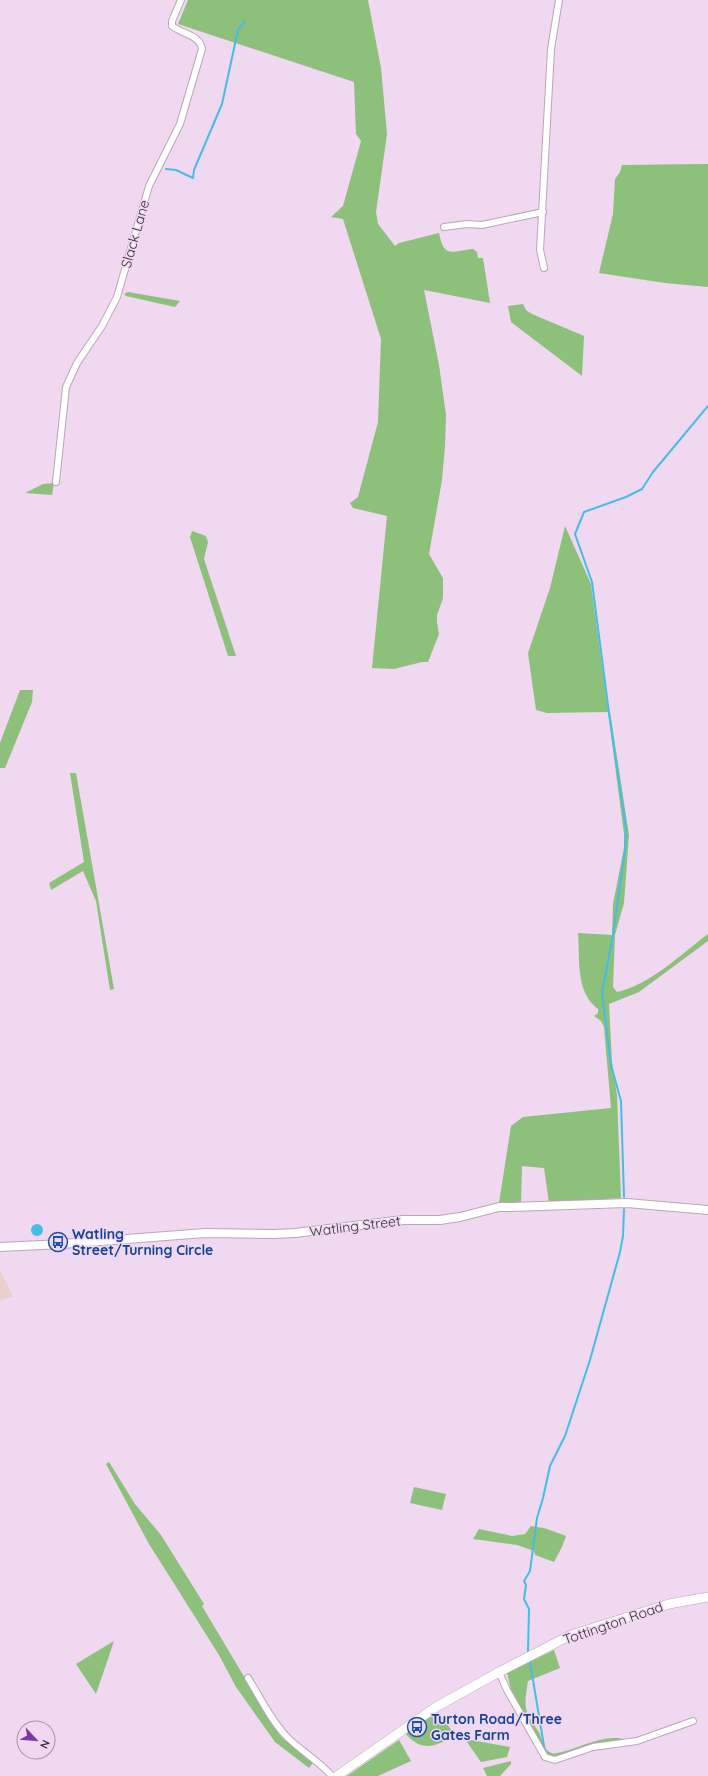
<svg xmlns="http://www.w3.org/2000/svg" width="708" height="1776" viewBox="0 0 708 1776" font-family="Quicksand,sans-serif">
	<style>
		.commercial { fill: #ead0cd }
		.green { fill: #8cc07b }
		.water { fill: #46bde4 }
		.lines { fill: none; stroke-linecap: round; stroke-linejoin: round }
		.stream { stroke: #46bde4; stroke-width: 2 }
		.minor-casing { stroke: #bba5bc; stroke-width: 8 }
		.tertiary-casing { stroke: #bba5bc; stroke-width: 10 }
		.secondary-casing { stroke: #bba5bc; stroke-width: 10 }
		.minor { stroke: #fff; stroke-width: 6 }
		.tertiary { stroke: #fff; stroke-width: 8 }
		.secondary { stroke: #fff; stroke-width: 9 }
		.labels { text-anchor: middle; stroke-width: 3; stroke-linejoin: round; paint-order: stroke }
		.street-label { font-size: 14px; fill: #382f38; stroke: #efd8f0 }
		.transit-label { font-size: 14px; font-weight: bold; fill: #164399; stroke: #efd8f0; text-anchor: start }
	</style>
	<rect width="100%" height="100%" fill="#efd8f0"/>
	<path class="commercial" d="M 0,1271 L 13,1296 L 0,1301 Z"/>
	<g class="green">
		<path d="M 188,0 L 368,0 L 381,68 L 387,134 L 376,212 L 378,224 L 395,246 L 399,243 L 439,233 C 444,259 452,251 473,249 L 477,252 L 478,258 L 483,258 L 490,303 L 424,290 L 439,365 L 446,415 L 445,446 L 442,480 L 429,554 L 443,578 L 443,598 L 437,615 L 437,622 L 439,634 L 428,662 L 422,662 L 394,669 L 372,668 L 387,516 L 353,508 L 350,503 L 358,497 L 378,422 L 381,339 L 343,219 L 331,217 L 343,206 L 361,141 L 356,134 L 354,82 L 178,24 Z"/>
		<path d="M 708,164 L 708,287 L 665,283 L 599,273 L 613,214 L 615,179 L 620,172 L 622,165 Z"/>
		<path d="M 128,292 L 180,301 L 175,307 L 126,296 L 124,294 Z"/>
		<path d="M 523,304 L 526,310 L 532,314 L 584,336 L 582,376 L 511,322 L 508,306 Z"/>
		<path d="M 54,483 L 52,495 L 25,493 L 43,484 Z"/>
		<path d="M 565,526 L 591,584 L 608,711 L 610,712 L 629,835 L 624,903 L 615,935 L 613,987 L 617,992 C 650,985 681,954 708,934 L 708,941 L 639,992 L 609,1004 L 612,1062 L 617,1095 L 621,1198 L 549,1203 L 544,1168 L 522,1166 L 521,1203 L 499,1203 L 511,1126 L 523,1117 L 611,1108 L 604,1027 L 601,1021 L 594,1016 L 598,1013 L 598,1009 C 575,992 580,958 578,933 L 612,935 L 613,904 L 624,848 L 624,834 L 608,712 L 547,713 L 536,710 L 528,653 L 550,588 Z"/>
		<path d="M 192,531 L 206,536 L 208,542 L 204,559 L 236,656 L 228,656 L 190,537 Z"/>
		<path d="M 20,690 L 33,690 L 32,702 L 5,768 L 0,768 L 0,743 Z"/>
		<path d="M 70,773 L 76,773 L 114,989 L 110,990 L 96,901 L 83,871 L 51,890 L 49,883 L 84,862 Z"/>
		<path d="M 109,1462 L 135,1504 L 161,1535 L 204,1604 L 202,1606 L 274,1727 L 282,1738 L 314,1761 L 309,1768 L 275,1742 L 236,1687 L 219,1655 L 149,1544 L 106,1464 Z"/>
		<path d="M 414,1487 L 446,1494 L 442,1510 L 410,1503 Z"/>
		<path d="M 531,1526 L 544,1528 L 566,1536 L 562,1547 L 554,1562 L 535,1555 L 534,1551 L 517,1545 L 473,1539 L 479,1529 L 512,1536 L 525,1534 Z"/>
		<path d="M 114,1641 L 96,1694 L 76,1664 Z"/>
		<path d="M 554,1650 L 560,1668 L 528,1681 C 524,1707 523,1710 539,1732 C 542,1738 543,1747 548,1751 C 550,1753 554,1754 557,1753 C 579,1749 604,1732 628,1740 L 557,1757 L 551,1758 L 544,1754 L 512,1694 L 507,1673 Z"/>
		<path d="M 438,1712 L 455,1735 C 435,1747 422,1753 405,1733 Z"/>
		<path d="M 465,1739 L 510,1747 L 507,1757 L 481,1762 Z"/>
		<path d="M 399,1740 L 411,1761 L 378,1776 L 347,1776 Z"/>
		<path d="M 511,1761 L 511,1764 L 500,1776 L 487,1776 L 483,1768 Z"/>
	</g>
	<circle class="water" cx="37" cy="1230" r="6"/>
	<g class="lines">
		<g class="stream">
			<path d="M 166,169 L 176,170 L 193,178 L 194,170 L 222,104 L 238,30 L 245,21"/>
			<path d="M 624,1197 L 621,1101 L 611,1065 L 602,993 L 613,935 L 625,850 L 626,828 L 609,713 L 592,582 L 575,534 L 584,512 L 626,497 L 642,489 L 653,472 L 708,406"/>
			<path d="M 528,1651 L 529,1609 L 524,1599 L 526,1585 L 524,1581 L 530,1571 L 537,1518 L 543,1498 L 550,1466 L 565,1436 L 590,1360 L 620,1252 L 623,1236 L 624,1209"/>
			<path d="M 530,1662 L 545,1752"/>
		</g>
		<g class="minor-casing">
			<g id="minor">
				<path d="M 444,227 L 467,224 L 482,225 L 543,212"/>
				<path d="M 544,268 L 540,250 L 551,49 L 559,0"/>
				<path d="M 56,482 L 66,387 L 77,363 L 102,326 L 117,297 L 149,186 L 180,124 L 202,49 C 200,35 182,34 172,26 L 172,21 L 181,0"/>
				<path d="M 499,1672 L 507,1690 L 545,1757 L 555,1760 L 593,1747 L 637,1741 L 693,1721"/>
				<path d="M 248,1678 C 260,1697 271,1721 287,1737 C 301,1751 319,1761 332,1776"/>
			</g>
		</g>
		<g class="tertiary-casing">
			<path id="tertiary" d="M 0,1247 L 62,1244 L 205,1233 L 274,1234 L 295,1233 L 403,1220 L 440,1220 L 460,1217 L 499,1207 L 511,1207 L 627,1203 L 708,1210"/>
		</g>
		<g class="secondary-casing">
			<path id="secondary" d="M 337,1776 L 436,1707 L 499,1672 L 571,1635 L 669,1604 L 708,1597"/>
		</g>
		<use href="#minor" class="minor"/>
		<use href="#tertiary" class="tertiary"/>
		<use href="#secondary" class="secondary"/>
	</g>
	<defs>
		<g id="bus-ring" transform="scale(1)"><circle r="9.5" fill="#efd8f0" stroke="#1a4fb4" stroke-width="1.5"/><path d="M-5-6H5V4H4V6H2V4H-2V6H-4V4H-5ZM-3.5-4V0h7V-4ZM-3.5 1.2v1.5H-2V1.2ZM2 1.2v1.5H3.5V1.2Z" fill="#1a4fb4"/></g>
	</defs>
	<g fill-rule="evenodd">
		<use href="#bus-ring" x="58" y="1242"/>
		<use href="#bus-ring" x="417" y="1727"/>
	</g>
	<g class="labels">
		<g class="street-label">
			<text transform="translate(135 234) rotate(-74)" y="5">Slack Lane</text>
			<text transform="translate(355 1226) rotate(-7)" y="5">Watling Street</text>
			<text transform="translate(613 1623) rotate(-19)" y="5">Tottington Road</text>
		</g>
		<g class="transit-label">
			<text x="72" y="1239">Watling<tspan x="72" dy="16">Street/Turning Circle</tspan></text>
			<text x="431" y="1724">Turton Road/Three<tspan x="431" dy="16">Gates Farm</tspan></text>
		</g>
	</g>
	<g transform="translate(36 1740) rotate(116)"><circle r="19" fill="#efd8f0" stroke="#a694a6"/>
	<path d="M0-3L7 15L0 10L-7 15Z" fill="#8036a8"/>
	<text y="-6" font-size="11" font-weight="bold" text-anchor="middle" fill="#382f38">N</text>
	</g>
</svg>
